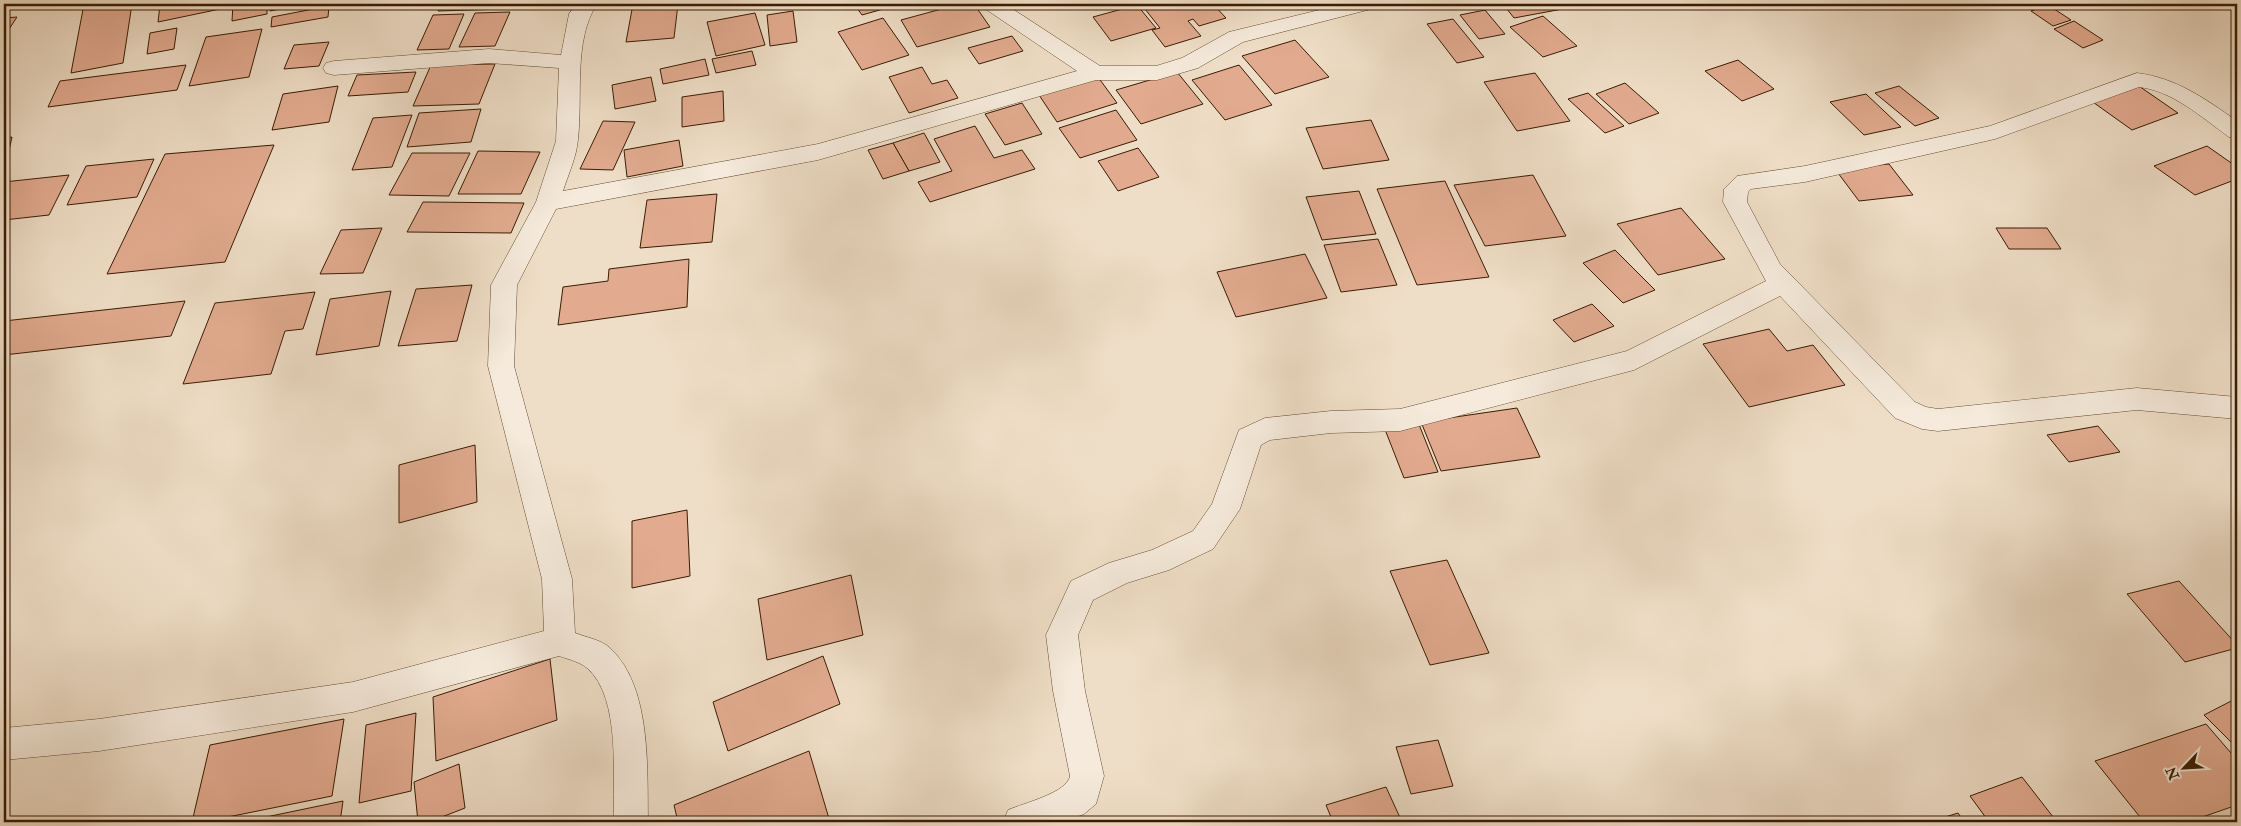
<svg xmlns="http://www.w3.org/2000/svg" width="2241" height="826" viewBox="0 0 2241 826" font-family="'IM FELL Double Pica',serif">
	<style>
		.building { fill: #e2ab90; stroke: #391c02 }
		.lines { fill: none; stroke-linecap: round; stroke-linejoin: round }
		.minor-casing { stroke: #664c33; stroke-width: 1 }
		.minor { fill: #f5eadb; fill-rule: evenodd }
	</style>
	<rect width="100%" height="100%" fill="#efdec7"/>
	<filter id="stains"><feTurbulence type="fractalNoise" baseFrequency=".004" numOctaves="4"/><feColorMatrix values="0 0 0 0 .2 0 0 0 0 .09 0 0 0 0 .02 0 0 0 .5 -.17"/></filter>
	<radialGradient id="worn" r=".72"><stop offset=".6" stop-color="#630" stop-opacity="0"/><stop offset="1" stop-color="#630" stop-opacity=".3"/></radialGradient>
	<g class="building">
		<path d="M 84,4 L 132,4 L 123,63 L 71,73 Z"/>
		<path d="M 225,4 L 225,8 L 158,22 L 160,5 Z"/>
		<path d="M 233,4 L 267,4 L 267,14 L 232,21 Z"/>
		<path d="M 271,4 L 306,4 L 270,11 Z"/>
		<path d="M 358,4 L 387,4 L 358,9 Z"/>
		<path d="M 441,4 L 506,4 L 504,9 L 438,11 Z"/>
		<path d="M 633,4 L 678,4 L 674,38 L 626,42 Z"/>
		<path d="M 854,4 L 901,4 L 862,15 Z"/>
		<path d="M 960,4 L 974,4 L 990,27 L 917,47 L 901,20 Z"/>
		<path d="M 1001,4 L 1030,4 L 1006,10 Z"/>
		<path d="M 1141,4 L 1213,4 L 1226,18 L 1199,26 L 1193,19 L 1188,21 L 1201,36 L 1165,47 L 1152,30 L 1160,28 Z"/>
		<path d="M 1503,4 L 1565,4 L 1568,8 L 1514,18 Z"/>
		<path d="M 1137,5 L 1156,28 L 1111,41 L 1093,17 Z"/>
		<path d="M 2048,5 L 2071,20 L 2053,26 L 2031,11 Z"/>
		<path d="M 329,6 L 328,17 L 271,27 L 272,17 Z"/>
		<path d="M 1485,10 L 1505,34 L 1479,39 L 1460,15 Z"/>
		<path d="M 793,11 L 797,42 L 770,46 L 767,15 Z"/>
		<path d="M 510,12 L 495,46 L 459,47 L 475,13 Z"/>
		<path d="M 755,13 L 765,45 L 716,56 L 707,22 Z"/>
		<path d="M 464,14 L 449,49 L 417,50 L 433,15 Z"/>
		<path d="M 1543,16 L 1577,46 L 1543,57 L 1510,27 Z"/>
		<path d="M 17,17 L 4,37 L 4,18 Z"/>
		<path d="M 883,18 L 909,55 L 862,70 L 838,32 Z"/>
		<path d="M 1453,19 L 1484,57 L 1457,63 L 1427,24 Z"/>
		<path d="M 2074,21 L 2103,40 L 2083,48 L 2054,29 Z"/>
		<path d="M 177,28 L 174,49 L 147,54 L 150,33 Z"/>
		<path d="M 262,29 L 249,77 L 189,86 L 206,37 Z"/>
		<path d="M 1012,36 L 1023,51 L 979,64 L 968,48 Z"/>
		<path d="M 1295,40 L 1329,77 L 1275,94 L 1242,56 Z"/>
		<path d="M 329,42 L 319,66 L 284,69 L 294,45 Z"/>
		<path d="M 752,51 L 756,65 L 716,73 L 712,59 Z"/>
		<path d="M 705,59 L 709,75 L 663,84 L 660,69 Z"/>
		<path d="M 1738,60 L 1774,89 L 1742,101 L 1705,71 Z"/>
		<path d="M 495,64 L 479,104 L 413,106 L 431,65 Z"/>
		<path d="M 186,65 L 177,90 L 48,107 L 60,81 Z"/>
		<path d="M 1239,65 L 1272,105 L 1225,120 L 1192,80 Z"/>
		<path d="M 922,67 L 932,84 L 947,80 L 958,98 L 909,113 L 889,77 Z"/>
		<path d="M 416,72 L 408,92 L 348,96 L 357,75 Z"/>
		<path d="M 1177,72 L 1203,104 L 1141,124 L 1116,90 Z"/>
		<path d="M 1535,73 L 1570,121 L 1517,131 L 1484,82 Z"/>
		<path d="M 651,77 L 656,101 L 615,109 L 612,85 Z"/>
		<path d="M 1098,77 L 1117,103 L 1057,122 L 1039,95 Z"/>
		<path d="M 1625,83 L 1659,113 L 1629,124 L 1596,94 Z"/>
		<path d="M 2136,84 L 2178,113 L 2132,130 L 2090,100 Z"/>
		<path d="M 338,86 L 329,122 L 272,130 L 283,94 Z"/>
		<path d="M 1899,86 L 1939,118 L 1915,126 L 1875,93 Z"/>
		<path d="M 723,91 L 724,121 L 682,127 L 682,97 Z"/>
		<path d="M 1588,93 L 1624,126 L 1605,133 L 1568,99 Z"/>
		<path d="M 1866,94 L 1901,127 L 1864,135 L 1830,102 Z"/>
		<path d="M 1022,103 L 1042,134 L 1005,145 L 985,114 Z"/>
		<path d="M 481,109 L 471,142 L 407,147 L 419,113 Z"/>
		<path d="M 1116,110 L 1137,140 L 1080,158 L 1059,128 Z"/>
		<path d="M 412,115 L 392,167 L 352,170 L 373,118 Z"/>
		<path d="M 1371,120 L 1389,160 L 1323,169 L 1306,128 Z"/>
		<path d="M 603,121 L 635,122 L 613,170 L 580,169 Z"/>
		<path d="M 975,126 L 994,158 L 1022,150 L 1035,169 L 930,202 L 918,182 L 952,171 L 934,139 Z"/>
		<path d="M 924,133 L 940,162 L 909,171 L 893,143 Z"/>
		<path d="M 12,137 L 6,164 L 4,164 L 4,139 Z"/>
		<path d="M 679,140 L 683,166 L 627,177 L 624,150 Z"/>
		<path d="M 893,143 L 909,171 L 883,179 L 868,150 Z"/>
		<path d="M 274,145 L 225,262 L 107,274 L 165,154 Z"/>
		<path d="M 2207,146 L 2237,167 L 2237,179 L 2195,195 L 2154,166 Z"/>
		<path d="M 1138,148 L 1159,177 L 1118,191 L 1098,161 Z"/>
		<path d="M 478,151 L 540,152 L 521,194 L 458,194 Z"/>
		<path d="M 412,153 L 470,153 L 449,196 L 389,195 Z"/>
		<path d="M 154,159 L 137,197 L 67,205 L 86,166 Z"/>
		<path d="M 1889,164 L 1913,195 L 1859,201 L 1835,169 Z"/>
		<path d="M 69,175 L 49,215 L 4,220 L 4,182 Z"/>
		<path d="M 1533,175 L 1566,236 L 1485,246 L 1454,185 Z"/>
		<path d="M 1445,181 L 1489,277 L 1417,285 L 1377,189 Z"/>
		<path d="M 1359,191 L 1376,234 L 1322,240 L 1306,197 Z"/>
		<path d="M 717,194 L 712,242 L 640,248 L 647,200 Z"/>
		<path d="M 423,202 L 524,203 L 511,233 L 407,232 Z"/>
		<path d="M 1681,208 L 1725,259 L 1658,275 L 1617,224 Z"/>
		<path d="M 382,228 L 363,273 L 320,274 L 341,230 Z"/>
		<path d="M 1996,228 L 2047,228 L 2061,249 L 2009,249 Z"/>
		<path d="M 1378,239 L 1397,285 L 1341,292 L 1324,245 Z"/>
		<path d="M 1615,250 L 1655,290 L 1623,303 L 1583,263 Z"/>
		<path d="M 1305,254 L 1327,298 L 1236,317 L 1217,272 Z"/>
		<path d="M 689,259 L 687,307 L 558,325 L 563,287 L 608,281 L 609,269 Z"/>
		<path d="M 472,285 L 457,341 L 398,346 L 416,289 Z"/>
		<path d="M 391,291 L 379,346 L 316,355 L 330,299 Z"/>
		<path d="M 315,292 L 303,329 L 285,331 L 271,374 L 183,384 L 215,303 Z"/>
		<path d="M 185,301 L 171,336 L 4,355 L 4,321 Z"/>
		<path d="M 1592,304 L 1614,326 L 1574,342 L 1553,320 Z"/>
		<path d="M 1769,329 L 1787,351 L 1813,345 L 1845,385 L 1749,407 L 1703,344 Z"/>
		<path d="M 1517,408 L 1540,457 L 1441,471 L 1421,422 Z"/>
		<path d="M 1418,422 L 1438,472 L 1404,478 L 1384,427 Z"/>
		<path d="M 2098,426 L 2120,452 L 2069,462 L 2047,435 Z"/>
		<path d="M 475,445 L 477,502 L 399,523 L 399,465 Z"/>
		<path d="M 687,510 L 690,576 L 632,588 L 632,521 Z"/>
		<path d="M 1447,560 L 1489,653 L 1430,665 L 1390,571 Z"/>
		<path d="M 851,575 L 863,635 L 767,660 L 758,599 Z"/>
		<path d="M 2179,581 L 2237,645 L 2237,648 L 2185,662 L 2127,594 Z"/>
		<path d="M 823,656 L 840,704 L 728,751 L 713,702 Z"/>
		<path d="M 550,659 L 557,720 L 436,761 L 433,697 Z"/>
		<path d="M 2237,698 L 2237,748 L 2204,715 Z"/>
		<path d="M 416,713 L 411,791 L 359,803 L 366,725 Z"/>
		<path d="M 344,719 L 332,796 L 203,822 L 192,822 L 210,745 Z"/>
		<path d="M 2206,724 L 2237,760 L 2237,805 L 2188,822 L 2144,822 L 2095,761 Z"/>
		<path d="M 1438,740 L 1453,786 L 1411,794 L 1396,747 Z"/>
		<path d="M 809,751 L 830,822 L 678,822 L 674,805 Z"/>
		<path d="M 459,764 L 465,808 L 429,822 L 418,822 L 414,782 Z"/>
		<path d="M 2022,777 L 2057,822 L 1989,822 L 1970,796 Z"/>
		<path d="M 1386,787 L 1402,822 L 1333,822 L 1326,805 Z"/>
		<path d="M 343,801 L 340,822 L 242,822 Z"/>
		<path d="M 1958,813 L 1964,822 L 1929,822 Z"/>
		<path d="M 1279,817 L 1280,822 L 1251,822 Z"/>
	</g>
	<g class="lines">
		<g class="minor-casing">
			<g id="minor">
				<path d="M 576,4 L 597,4 C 573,40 583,97 578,139 C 577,156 568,175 563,191 L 818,144 L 1077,71 L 984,8 L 981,4 L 1005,4 L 1100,66 L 1156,66 L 1182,58 L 1229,32 L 1344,4 L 1378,4 L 1375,8 L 1243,42 L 1198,68 L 1157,80 L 1096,80 L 818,160 L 556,209 L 517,285 L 514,366 L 572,579 L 575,633 C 585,637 602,640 610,648 C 652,687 647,769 648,822 L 614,822 C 612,779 622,698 587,668 C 580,662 568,659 559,656 L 353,712 L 99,751 L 4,760 L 4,728 L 99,719 L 353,682 L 544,631 L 542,579 L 488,366 L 491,285 L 536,202 L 556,141 L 559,68 L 489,63 L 334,75 L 326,73 L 323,68 L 326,63 L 334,61 L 489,49 L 561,55 L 569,14 Z"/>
				<path d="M 2137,73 C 2177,78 2205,99 2237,121 L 2237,139 L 2229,137 C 2201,117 2173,91 2139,87 L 1995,139 L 1805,182 L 1751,189 L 1748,192 L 1747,202 L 1780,264 L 1915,402 L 1926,407 L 1938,409 L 2137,388 L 2237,397 L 2237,419 L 2137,410 L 1938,431 L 1922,429 L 1895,418 L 1780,296 L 1634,370 L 1400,431 L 1331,433 L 1270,440 L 1261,445 L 1240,509 L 1213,549 L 1169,570 L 1127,583 L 1093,600 L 1078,635 L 1085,691 L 1104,776 L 1096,804 L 1084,814 L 1063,822 L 1003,822 L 1008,810 C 1024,803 1067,793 1070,776 L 1053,691 L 1046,635 L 1071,581 L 1109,563 L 1152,550 L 1193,531 L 1212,504 L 1239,430 L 1265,418 L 1331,411 L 1400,409 L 1627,351 L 1766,281 L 1723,202 L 1724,189 L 1737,176 L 1805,166 L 1990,126 Z"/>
			</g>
		</g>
		<use href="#minor" class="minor"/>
	</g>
	<rect width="2241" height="826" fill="none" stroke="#efdec7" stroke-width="20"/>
	<rect x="5" y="5" width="2231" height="816" fill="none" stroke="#391c02" stroke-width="2.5"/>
	<rect x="10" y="10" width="2221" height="806" fill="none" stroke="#391c02"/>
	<g transform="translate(2184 768) rotate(245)" stroke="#f5eadb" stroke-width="4" paint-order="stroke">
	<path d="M0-4L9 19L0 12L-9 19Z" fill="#391c02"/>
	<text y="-8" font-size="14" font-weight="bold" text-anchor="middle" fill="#391c02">N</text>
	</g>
	<rect width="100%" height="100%" filter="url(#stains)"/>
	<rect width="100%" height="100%" fill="url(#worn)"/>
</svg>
